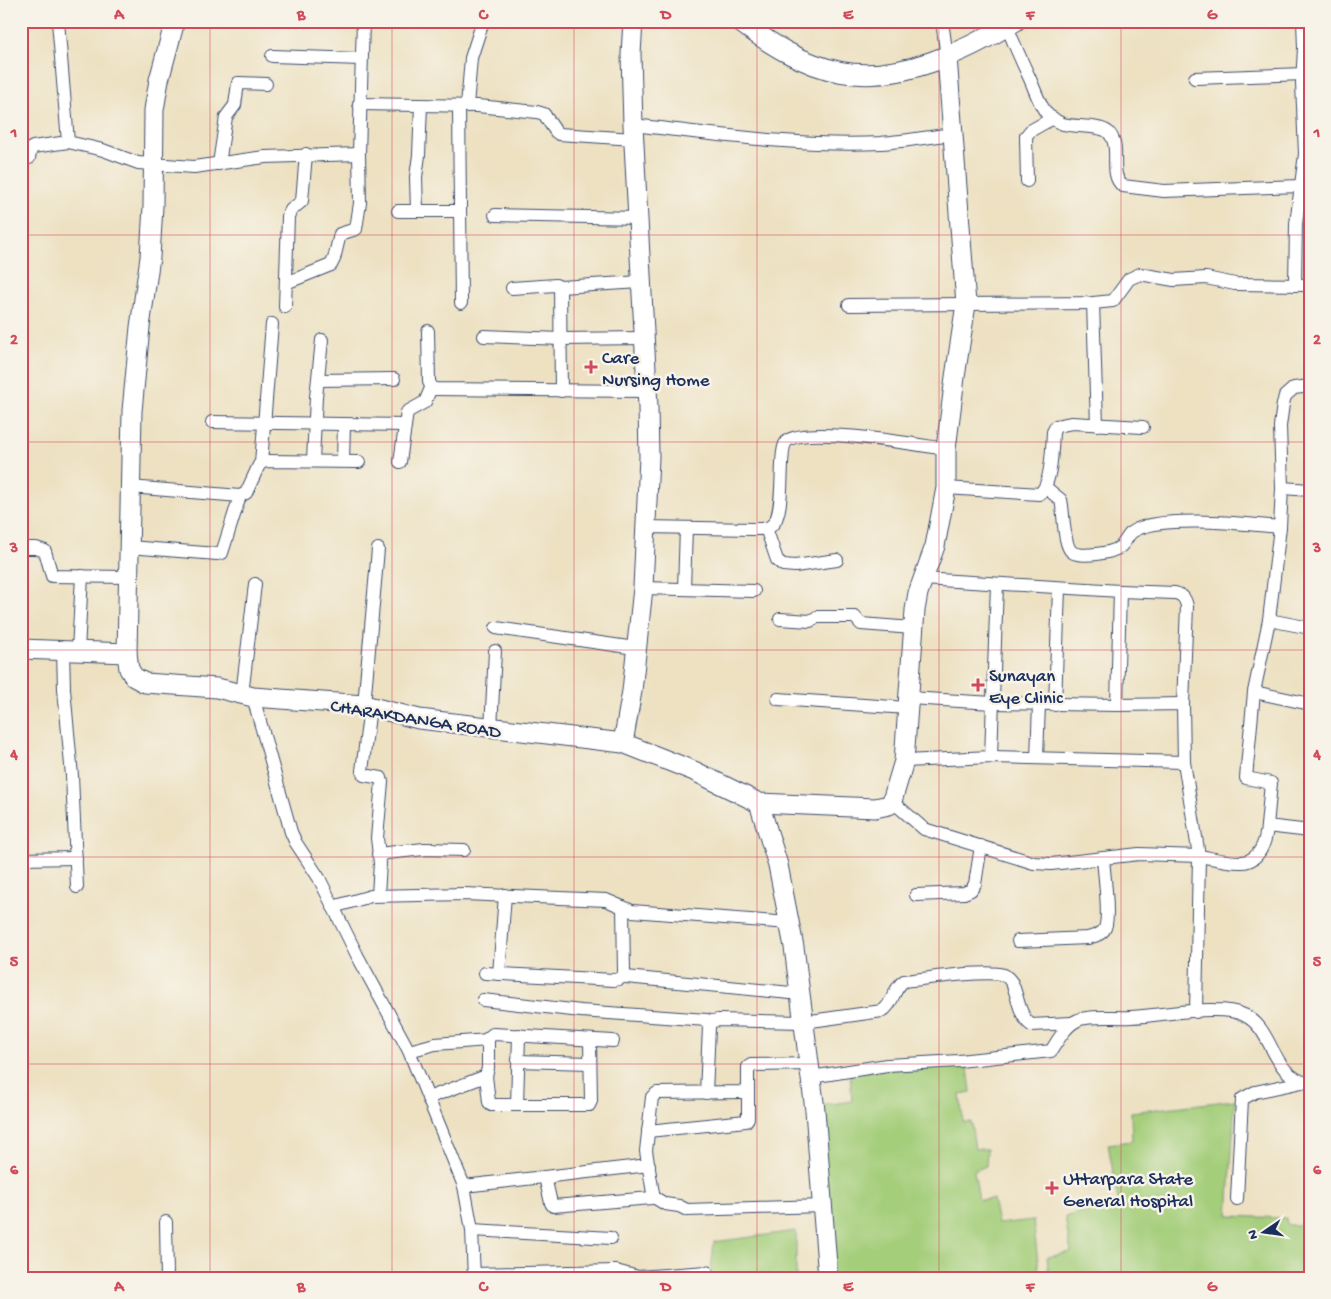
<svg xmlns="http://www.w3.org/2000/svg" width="1331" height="1299" viewBox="0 0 1331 1299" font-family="'Gochi Hand',sans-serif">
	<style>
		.green { fill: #a4ce7a; stroke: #607e6c }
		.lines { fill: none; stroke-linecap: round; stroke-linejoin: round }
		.street-casing { stroke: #3a4a6d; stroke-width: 14 }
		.secondary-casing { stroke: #3a4a6d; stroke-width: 21 }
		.primary-casing { stroke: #3a4a6d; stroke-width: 22 }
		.street { stroke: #fff; stroke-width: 12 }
		.secondary { stroke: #fff; stroke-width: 19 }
		.primary { stroke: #fff; stroke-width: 20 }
		.grid { fill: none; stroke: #d1495b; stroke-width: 1; stroke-opacity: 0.55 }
		.poi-dot { fill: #d1495b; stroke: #f7f3e8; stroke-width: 2 }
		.labels { text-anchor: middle; stroke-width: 5; stroke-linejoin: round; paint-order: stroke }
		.poi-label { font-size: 19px; fill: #1b2f5e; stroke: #f7f3e8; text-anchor: start }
		.street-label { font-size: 19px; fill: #1b2f5e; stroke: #f7f3e8 }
		.neatline { fill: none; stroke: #d1495b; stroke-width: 2 }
		.grid-label { font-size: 16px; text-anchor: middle; font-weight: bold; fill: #d1495b }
	</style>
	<rect width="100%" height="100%" fill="#f7f3e8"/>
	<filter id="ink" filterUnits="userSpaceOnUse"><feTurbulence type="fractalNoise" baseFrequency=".02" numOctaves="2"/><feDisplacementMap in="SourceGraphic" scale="10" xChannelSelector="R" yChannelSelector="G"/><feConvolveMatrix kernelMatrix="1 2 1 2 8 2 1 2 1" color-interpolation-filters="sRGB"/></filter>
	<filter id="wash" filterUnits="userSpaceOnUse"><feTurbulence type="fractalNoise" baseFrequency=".0096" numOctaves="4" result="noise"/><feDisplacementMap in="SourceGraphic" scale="20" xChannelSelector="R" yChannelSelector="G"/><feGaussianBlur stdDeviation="1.12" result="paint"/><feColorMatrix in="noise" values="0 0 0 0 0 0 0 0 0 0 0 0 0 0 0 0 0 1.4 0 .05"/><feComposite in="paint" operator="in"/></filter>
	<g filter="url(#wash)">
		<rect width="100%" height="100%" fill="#ede1c2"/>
		<g class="green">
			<path d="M 967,1060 L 971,1092 L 960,1094 L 963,1122 L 971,1122 L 975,1149 L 987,1149 L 986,1166 L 974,1171 L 979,1200 L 993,1199 L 998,1224 L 1033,1220 L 1040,1278 L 829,1278 L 818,1106 L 852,1101 L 850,1073 Z"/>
			<path d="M 1235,1100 L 1228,1216 L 1286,1218 L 1287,1225 L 1304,1225 L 1302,1278 L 1049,1278 L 1047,1257 L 1071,1252 L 1065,1217 L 1093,1208 L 1119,1205 L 1108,1144 L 1132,1141 L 1131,1112 Z"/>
			<path d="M 796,1231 L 796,1278 L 710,1278 L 714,1242 Z"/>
		</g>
	</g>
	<g filter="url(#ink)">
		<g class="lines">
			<g class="street-casing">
				<g id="street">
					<path d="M 58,21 L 68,142 L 103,150 L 138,163 L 194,167 L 265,157 L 359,154 L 363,21"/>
					<path d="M 942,21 L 947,57"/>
					<path d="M 1007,26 C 1014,44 1022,62 1030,79 C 1035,90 1039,104 1047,114 C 1051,118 1058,122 1063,124 C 1075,127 1100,125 1108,132 C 1123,146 1107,174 1123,186 L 1164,191 L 1301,186"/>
					<path d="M 272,56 L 361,59"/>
					<path d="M 1195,78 L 1303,74"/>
					<path d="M 359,104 L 478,106 L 537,112 L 544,114 L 556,132 L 559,134 L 634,139"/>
					<path d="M 459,106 L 461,303"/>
					<path d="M 467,106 L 471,58 L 483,21"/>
					<path d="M 633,125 C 715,134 798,147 881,143 C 905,141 929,137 953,134"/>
					<path d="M 21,159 L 29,158 L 31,148 L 33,147 L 68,142"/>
					<path d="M 219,164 L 226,117 L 235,105 L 238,83 L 266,84"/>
					<path d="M 1027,181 L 1026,136 L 1030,131 L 1053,118"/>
					<path d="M 398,211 L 460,211"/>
					<path d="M 417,211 L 416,177 L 419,155 L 421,105"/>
					<path d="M 495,215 L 638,218"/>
					<path d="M 286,283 L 331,265 L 334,259 L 340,234 L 356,229 L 360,203 L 359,154"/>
					<path d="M 1295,285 L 1296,224 L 1305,154 L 1302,83 L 1304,48 L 1303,21"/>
					<path d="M 560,287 L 641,282"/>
					<path d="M 512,288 L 556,285 L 560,287 L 561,391"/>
					<path d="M 1093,303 L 1097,425"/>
					<path d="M 849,305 L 1093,303 L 1113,301 L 1129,279 L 1140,274 L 1174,280 L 1206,278 L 1235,284 L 1310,285"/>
					<path d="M 285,307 L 288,216 L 291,210 L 302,201 L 306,154"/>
					<path d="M 428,331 L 429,382 L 433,389 L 647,391"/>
					<path d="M 484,336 L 561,339 L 644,338"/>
					<path d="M 318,380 L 394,379"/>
					<path d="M 1310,386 L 1294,388 L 1285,396 L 1283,404 L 1280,426 L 1282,488 L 1280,527 L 1269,620 L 1254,692 L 1246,778 L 1271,783 L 1267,826 L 1310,831"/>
					<path d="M 212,422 L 405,425"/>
					<path d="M 313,461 L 316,397 L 322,340"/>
					<path d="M 343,461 L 344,424"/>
					<path d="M 400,462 L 407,412 L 425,402 L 431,388"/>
					<path d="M 261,463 L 272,324"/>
					<path d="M 130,487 L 240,496 L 246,493 L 259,465 L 264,461 L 359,462"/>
					<path d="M 1045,487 L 1061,500 C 1064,512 1063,545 1072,552 C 1081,558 1112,553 1120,547 C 1125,543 1127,536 1132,532 C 1158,514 1247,524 1280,527"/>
					<path d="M 946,488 L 1039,494 C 1052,486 1052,447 1053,432 L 1056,426 L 1072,423 L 1143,427"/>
					<path d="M 1282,488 L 1310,490"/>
					<path d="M 646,527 L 753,529 C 760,529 767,530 772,525 C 787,513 777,449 787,441 C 806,425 919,445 946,449"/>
					<path d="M 766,528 L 777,560 L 783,565 L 795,566 L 837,560"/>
					<path d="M 129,547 L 217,554 L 222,553 L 240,496"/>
					<path d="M 21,548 L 36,548 L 45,551 L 52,576 L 129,577"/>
					<path d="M 643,588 L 754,591"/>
					<path d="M 684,589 L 686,528"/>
					<path d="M 1120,591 L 1175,593 C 1183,595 1185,598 1187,606 L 1183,704"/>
					<path d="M 780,619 L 810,621 L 817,617 L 855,617 L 861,624 L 913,628"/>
					<path d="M 1269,620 L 1310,628"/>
					<path d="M 496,628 L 635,648"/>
					<path d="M 63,650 L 64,689 L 72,776 L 77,887"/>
					<path d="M 78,651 L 82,576"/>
					<path d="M 1254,692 L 1310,704"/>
					<path d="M 242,695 L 255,584"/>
					<path d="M 253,697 L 291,832 L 296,843 L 319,878 L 357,955 L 409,1051 L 464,1186 L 472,1230 L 474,1278"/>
					<path d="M 909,698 L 993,703 L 1117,705"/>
					<path d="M 778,699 L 907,708"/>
					<path d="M 364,705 L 378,549"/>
					<path d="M 1055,705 L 1059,588"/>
					<path d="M 370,707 L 362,771 L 364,775 L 381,778 L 382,782 L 377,838 L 380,863 L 378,895"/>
					<path d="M 491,729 L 495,651"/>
					<path d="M 991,757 L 997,584"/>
					<path d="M 1037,758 L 1039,704"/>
					<path d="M 904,761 L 991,757 L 1184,762"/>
					<path d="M 892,801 L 924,829 L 1034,863 L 1051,864 L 1139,854 L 1199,856 L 1184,762 L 1183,704 L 1117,705 L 1120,591 L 923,579"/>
					<path d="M 378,854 L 424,849 L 464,850"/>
					<path d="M 21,859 L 76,858"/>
					<path d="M 916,895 L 964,893 L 971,890 L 975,884 L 981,846"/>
					<path d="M 333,907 L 371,896 L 465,894 L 606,900 L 632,911 L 790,923"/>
					<path d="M 623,907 L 624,972 L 626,977 L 801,994"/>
					<path d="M 1018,941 L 1088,938 C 1094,936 1102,935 1105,928 C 1110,917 1104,873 1103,858"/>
					<path d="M 485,973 L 614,980 L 619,979 L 625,975"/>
					<path d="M 499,974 L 505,895"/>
					<path d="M 483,1000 L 581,1011 L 707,1020 L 709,1027 L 706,1093"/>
					<path d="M 1196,1012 L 1199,856 C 1211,858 1230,863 1242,862 C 1260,861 1266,841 1267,826"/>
					<path d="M 708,1022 L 718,1020 L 804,1022 L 882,1011 C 893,1005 893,988 904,981 C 926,979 986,969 1004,975 C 1008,977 1010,980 1012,983 C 1018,996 1019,1016 1031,1025 L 1072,1023"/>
					<path d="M 409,1051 L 435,1044 L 488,1040"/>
					<path d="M 518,1061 L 590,1063"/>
					<path d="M 486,1076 L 489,1102 L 491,1105 L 589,1105 L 591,1101 L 590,1040"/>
					<path d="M 811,1077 L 887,1065 L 959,1061 L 1051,1051 C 1058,1040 1066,1025 1078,1020 C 1089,1015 1118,1018 1131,1017 C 1158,1016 1187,1009 1214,1010 C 1224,1010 1236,1011 1244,1015 C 1275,1029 1269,1075 1310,1084"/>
					<path d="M 428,1098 L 486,1076 L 488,1068 L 488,1038 L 493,1034 L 613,1041"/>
					<path d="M 517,1105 L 519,1035"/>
					<path d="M 648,1131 L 746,1121 L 748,1118 L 748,1089"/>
					<path d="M 545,1177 L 551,1203 L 553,1206 L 652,1198 L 653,1193 L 646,1151 L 652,1097 L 657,1093 L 744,1092 L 748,1089 L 748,1067 L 751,1065 L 810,1064"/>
					<path d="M 464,1186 L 649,1165"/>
					<path d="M 652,1196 L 665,1204 L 679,1206 L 687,1210 L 823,1206"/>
					<path d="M 1237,1199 L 1242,1099 L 1255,1092 L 1302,1082"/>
					<path d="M 166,1222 L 167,1278"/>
					<path d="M 472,1230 L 611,1238"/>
					<path d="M 474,1274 L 616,1271 L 638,1277 L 707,1272"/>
				</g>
			</g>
			<g class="secondary-casing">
				<g id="secondary">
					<path d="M 21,649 L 127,653 L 129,669 L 134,677 L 145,683 L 217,688 L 253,697 L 364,705 L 419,719 L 623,743 L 694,771 L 759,803 L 875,808 L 889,805 L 892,801 L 904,761 L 915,610 L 918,593 L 935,546 L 946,488 L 946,449 L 955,377 L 966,304 L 947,57"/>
					<path d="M 127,653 L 132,411 L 140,327 L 150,257 L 153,206 L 154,110 L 159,80 L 175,21"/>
					<path d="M 623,743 L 632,691 L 643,588 L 649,457 L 648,407 L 633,125 L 631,54 L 633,21"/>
					<path d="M 759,803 L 778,865 L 794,947 L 815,1110 L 828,1278"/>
				</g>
			</g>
			<g class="primary-casing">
				<path id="primary" d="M 739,21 C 770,44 803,65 841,72 C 899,83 967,51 1015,21"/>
			</g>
			<use href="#street" class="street"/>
			<use href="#secondary" class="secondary"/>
			<use href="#primary" class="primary"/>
		</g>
	</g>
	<path class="grid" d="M 210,21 L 210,1278M 392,21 L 392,1278M 574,21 L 574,1278M 757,21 L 757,1278M 939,21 L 939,1278M 1121,21 L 1121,1278M 21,235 L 1310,235M 21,442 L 1310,442M 21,650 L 1310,650M 21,857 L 1310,857M 21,1064 L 1310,1064"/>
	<g class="poi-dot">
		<path d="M588.5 359.5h5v5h5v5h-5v5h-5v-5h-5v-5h5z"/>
		<path d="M975.5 677.5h5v5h5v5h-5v5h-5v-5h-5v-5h5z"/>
		<path d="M1049.5 1180.5h5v5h5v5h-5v5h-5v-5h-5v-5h5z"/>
	</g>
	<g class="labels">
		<g class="poi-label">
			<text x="602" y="363">Care<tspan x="602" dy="22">Nursing Home</tspan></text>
			<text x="989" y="681">Sunayan<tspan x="989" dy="22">Eye Clinic</tspan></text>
			<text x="1063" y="1184">Uttarpara State<tspan x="1063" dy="22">General Hospital</tspan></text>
		</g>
		<g class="street-label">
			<text transform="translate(416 717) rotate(9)" y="7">CHARAKDANGA ROAD</text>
		</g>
	</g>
	<rect width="1331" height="1299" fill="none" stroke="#f7f3e8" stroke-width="55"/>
	<g transform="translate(1264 1232) rotate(257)" stroke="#f7f3e8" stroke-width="4" paint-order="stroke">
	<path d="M0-4L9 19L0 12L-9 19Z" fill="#1b2f5e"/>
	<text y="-8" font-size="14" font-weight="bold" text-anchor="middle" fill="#1b2f5e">N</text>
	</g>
	<rect x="28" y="28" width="1276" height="1244" class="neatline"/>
	<g class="grid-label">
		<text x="119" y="19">A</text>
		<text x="301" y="19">B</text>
		<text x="483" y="19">C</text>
		<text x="666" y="19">D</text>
		<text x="848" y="19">E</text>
		<text x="1030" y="19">F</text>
		<text x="1212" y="19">G</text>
		<text x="14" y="137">1</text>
		<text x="1317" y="137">1</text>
		<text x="14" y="344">2</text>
		<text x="1317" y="344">2</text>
		<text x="14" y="552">3</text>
		<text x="1317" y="552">3</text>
		<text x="14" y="759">4</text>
		<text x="1317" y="759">4</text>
		<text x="14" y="966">5</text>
		<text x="1317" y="966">5</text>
		<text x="14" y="1174">6</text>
		<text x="1317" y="1174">6</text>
		<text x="119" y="1291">A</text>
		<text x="301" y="1291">B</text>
		<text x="483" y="1291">C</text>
		<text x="666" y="1291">D</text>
		<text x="848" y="1291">E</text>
		<text x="1030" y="1291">F</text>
		<text x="1212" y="1291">G</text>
	</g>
</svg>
